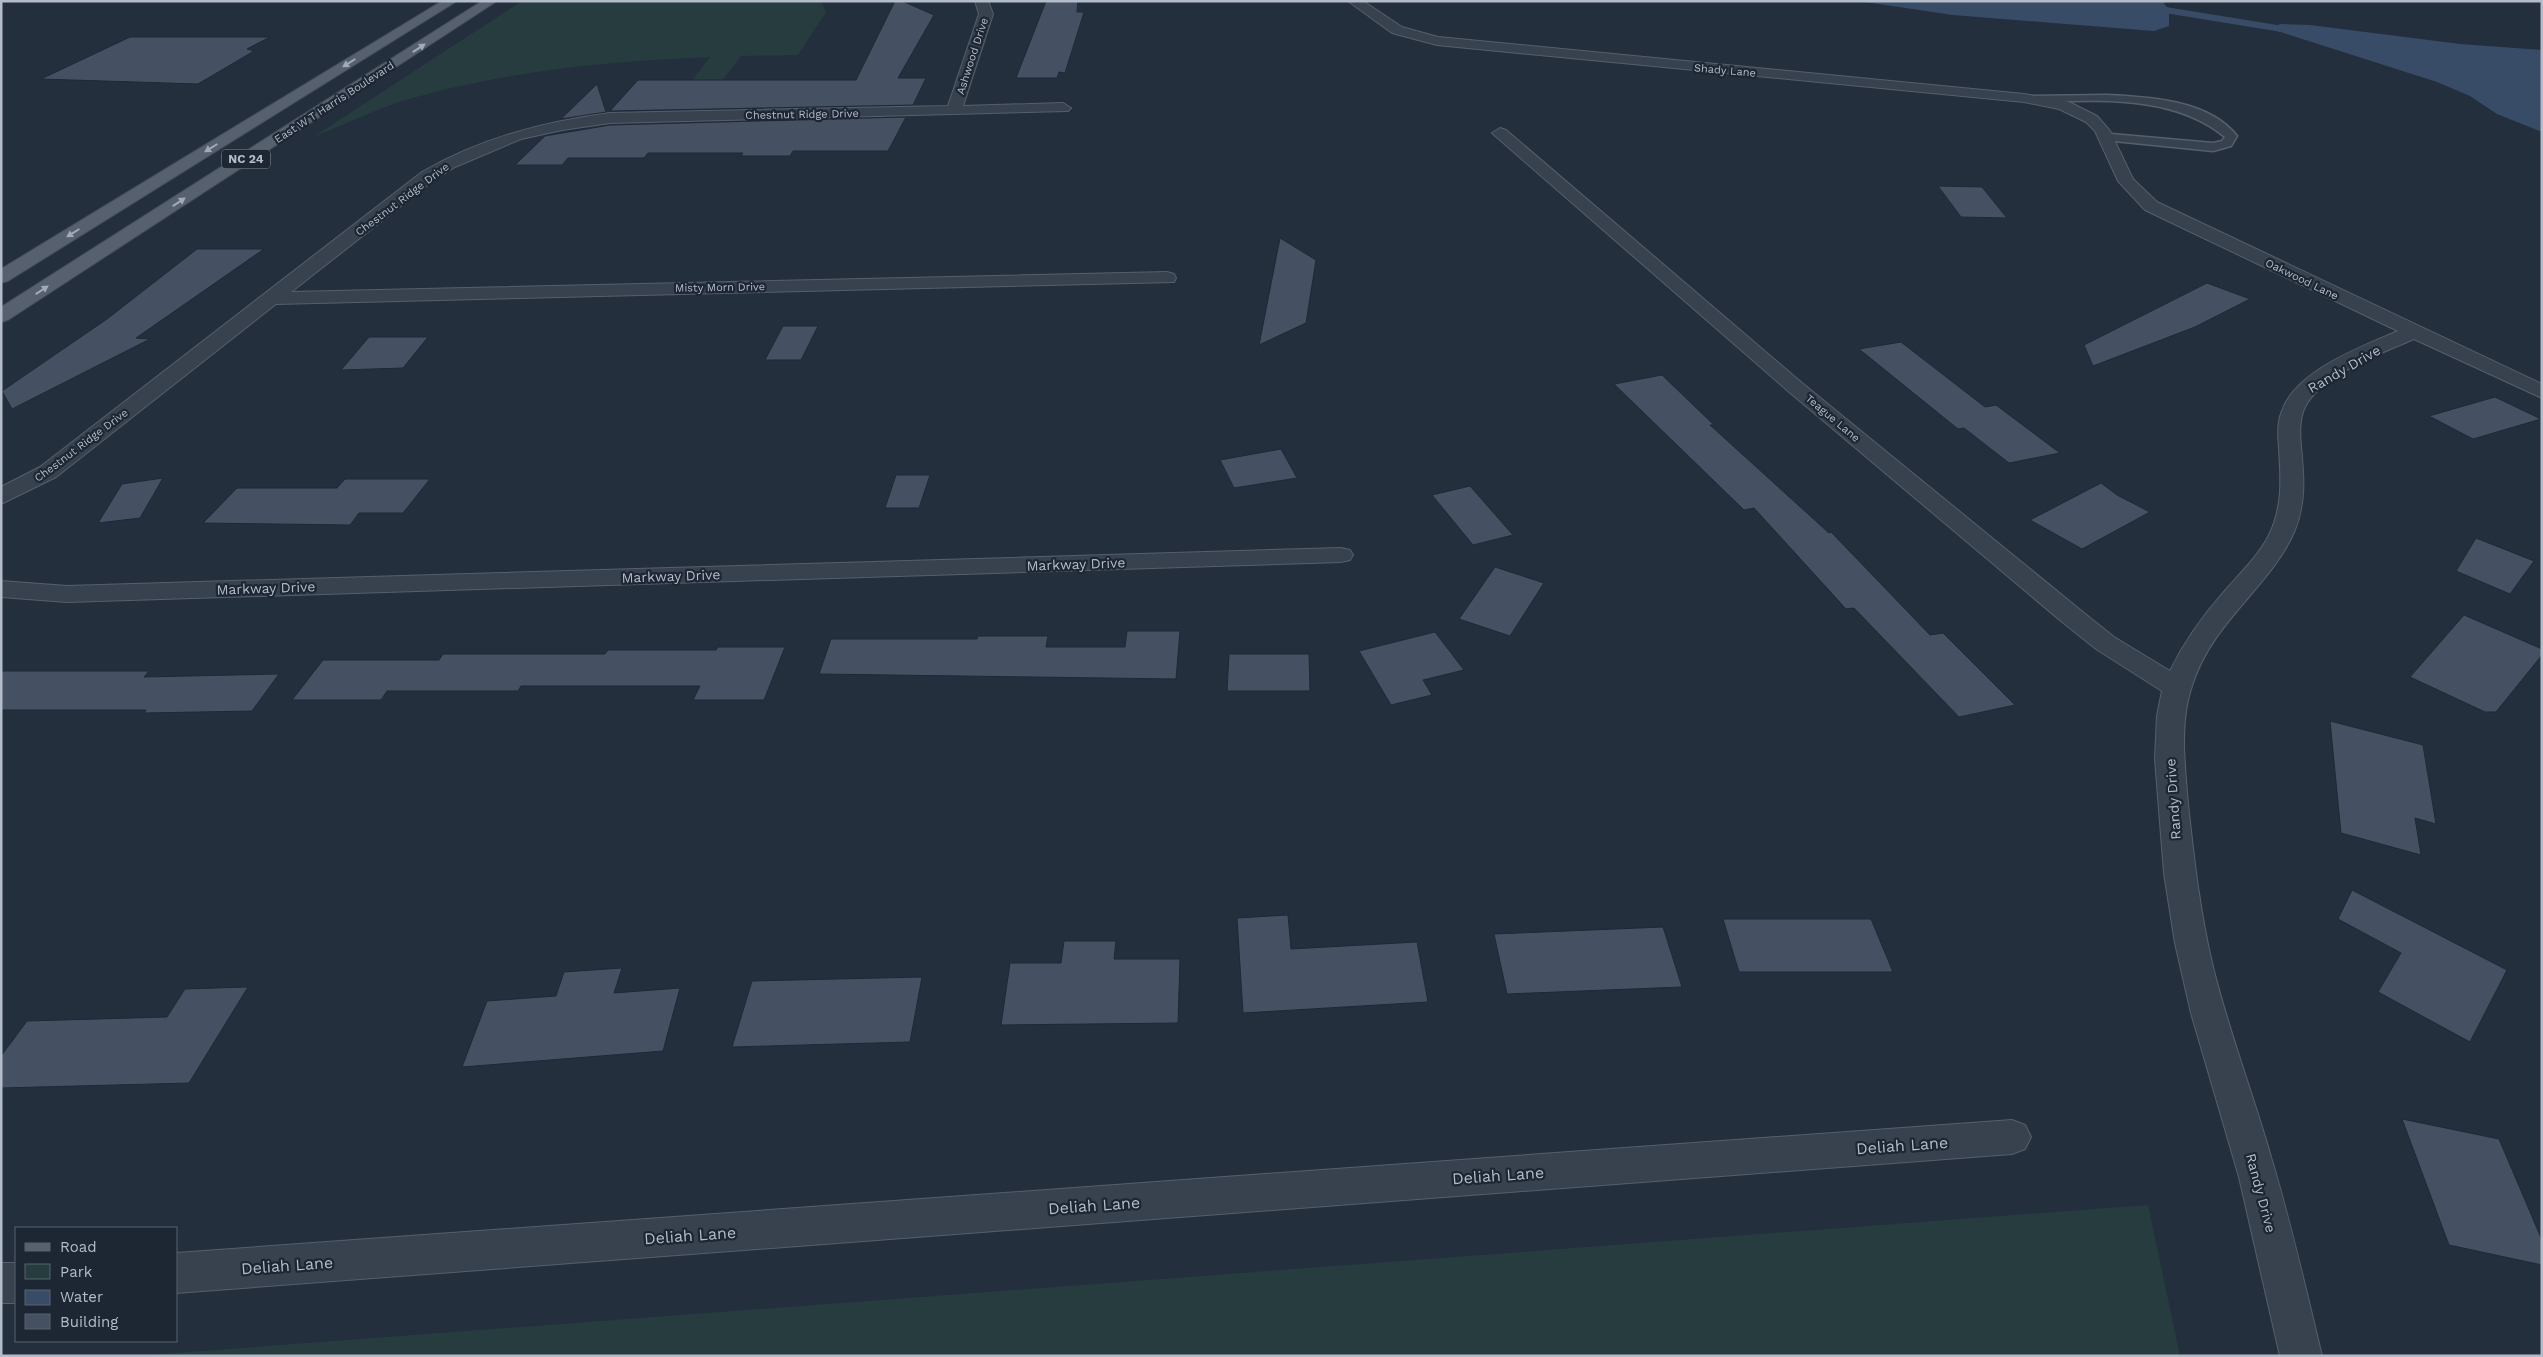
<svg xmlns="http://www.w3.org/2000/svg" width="2543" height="1357" viewBox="0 0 2543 1357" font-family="'Work Sans',sans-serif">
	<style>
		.green { fill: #263c3f }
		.water { fill: #394c67 }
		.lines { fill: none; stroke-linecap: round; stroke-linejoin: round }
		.stream { stroke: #394c67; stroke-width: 6 }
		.building { fill: #455162; stroke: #1f2835 }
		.lane-casing { stroke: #565f6c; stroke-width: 3 }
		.street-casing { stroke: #565f6c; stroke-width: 2 }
		.primary-casing { stroke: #414a57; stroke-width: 2 }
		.lane { fill: #38414e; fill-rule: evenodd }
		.street { fill: #38414e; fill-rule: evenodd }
		.primary { fill: #56606e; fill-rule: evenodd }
		.oneway { fill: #a1aab7 }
		.labels { text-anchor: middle; stroke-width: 4.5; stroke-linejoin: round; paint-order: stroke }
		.far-street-label { font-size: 11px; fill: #b4bcc9; stroke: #1d2633 }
		.shield { fill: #1d2633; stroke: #878f9c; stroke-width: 1 }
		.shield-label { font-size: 12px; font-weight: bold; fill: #b4bcc9 }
		.street-label { font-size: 14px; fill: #b4bcc9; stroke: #1d2633 }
		.near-street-label { font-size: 16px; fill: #b4bcc9; stroke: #1d2633 }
	</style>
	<rect width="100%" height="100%" fill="#242f3e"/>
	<g class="green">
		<path d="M 522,1 L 821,1 L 826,12 L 798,55 L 741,56 L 702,107 L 672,107 L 710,57 C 609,61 507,71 409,99 C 377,108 345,125 313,137 Z"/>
		<path d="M 2148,1205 L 2180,1356 L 135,1356 Z"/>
	</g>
	<g class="water">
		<path d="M 1858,1 L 2166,1 L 2164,4 L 2169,9 L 2169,26 L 2154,31 L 1953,15 Z"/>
		<path d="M 2280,24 L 2310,25 L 2460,44 L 2542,50 L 2542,132 L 2497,114 L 2470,96 L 2437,82 L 2271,29 Z"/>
	</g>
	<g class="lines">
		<path class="stream" d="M 2153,8 L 2289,30"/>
	</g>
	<g class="building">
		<path d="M 895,1 L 902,1 L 934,15 L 898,78 L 926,78 L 913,105 L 610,111 L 638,80 L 856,80 Z"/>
		<path d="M 1046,1 L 1078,1 L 1077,12 L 1084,12 L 1065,73 L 1059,72 L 1057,78 L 1016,78 Z"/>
		<path d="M 130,37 L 270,37 L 247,49 L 254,51 L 198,84 L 41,79 Z"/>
		<path d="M 597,84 L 606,112 L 561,119 Z"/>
		<path d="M 906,117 L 888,151 L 793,151 L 790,156 L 741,156 L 743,153 L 648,153 L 644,158 L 568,158 L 562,165 L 515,165 L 545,136 L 610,125 Z"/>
		<path d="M 1938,186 L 1982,187 L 2007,218 L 1961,217 Z"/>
		<path d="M 1280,238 L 1316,260 L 1306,323 L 1259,345 Z"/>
		<path d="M 197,249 L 264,249 L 136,338 L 150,339 L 12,409 L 2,391 L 107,319 Z"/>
		<path d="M 2207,283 L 2250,299 L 2195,327 L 2093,366 L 2084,345 Z"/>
		<path d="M 783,326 L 818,326 L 801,360 L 765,360 Z"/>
		<path d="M 369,337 L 428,337 L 403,368 L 341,370 Z"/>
		<path d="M 1901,342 L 1985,407 L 1996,405 L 2060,453 L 2009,463 L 1964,428 L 1958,429 L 1859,349 Z"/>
		<path d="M 1662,375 L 1714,425 L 1710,425 L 1829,533 L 1831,532 L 1930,635 L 1943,633 L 2015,705 L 1959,717 L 1854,608 L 1846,609 L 1754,508 L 1744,510 L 1614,384 Z"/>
		<path d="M 2495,397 L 2541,419 L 2473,439 L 2429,416 Z"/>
		<path d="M 1281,449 L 1297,478 L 1234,488 L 1220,460 Z"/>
		<path d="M 896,475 L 930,475 L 919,508 L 885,508 Z"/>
		<path d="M 163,478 L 140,518 L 98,523 L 122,484 Z"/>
		<path d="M 345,479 L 430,479 L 403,513 L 359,513 L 350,525 L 203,523 L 237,488 L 337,488 Z"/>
		<path d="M 2101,483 L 2117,495 L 2150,512 L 2082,549 L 2030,520 Z"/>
		<path d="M 1470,486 L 1513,535 L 1473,545 L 1432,495 Z"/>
		<path d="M 2476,538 L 2534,561 L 2510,594 L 2456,571 Z"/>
		<path d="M 1495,567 L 1544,583 L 1510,636 L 1459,619 Z"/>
		<path d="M 2464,615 L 2542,649 L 2542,655 L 2496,712 L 2485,712 L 2410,677 Z"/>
		<path d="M 1127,631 L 1180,631 L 1176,679 L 819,674 L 831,639 L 977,639 L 978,636 L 1048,636 L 1046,647 L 1125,647 Z"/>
		<path d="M 1435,632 L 1464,670 L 1423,680 L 1432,695 L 1391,705 L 1359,651 Z"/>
		<path d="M 718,647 L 785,647 L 764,700 L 693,700 L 700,686 L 521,686 L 518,691 L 387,691 L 381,700 L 292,700 L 323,660 L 439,660 L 443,654 L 605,654 L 608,650 L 716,650 Z"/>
		<path d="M 1229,654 L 1309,654 L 1310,691 L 1227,691 Z"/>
		<path d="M 1,671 L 149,671 L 144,677 L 279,674 L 252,711 L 144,713 L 146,710 L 1,710 Z"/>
		<path d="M 2330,721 L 2423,745 L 2436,824 L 2415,818 L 2421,855 L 2341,833 Z"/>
		<path d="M 2352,890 L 2507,970 L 2470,1042 L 2378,992 L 2401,953 L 2338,919 Z"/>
		<path d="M 1288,915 L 1291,949 L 1417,942 L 1428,1002 L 1243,1013 L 1237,918 Z"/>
		<path d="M 1723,919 L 1871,919 L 1893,972 L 1739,972 Z"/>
		<path d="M 1663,927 L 1682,987 L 1507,994 L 1494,934 Z"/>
		<path d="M 1064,941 L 1116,941 L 1114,959 L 1180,959 L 1178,1023 L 1001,1025 L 1010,963 L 1061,963 Z"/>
		<path d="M 622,968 L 614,993 L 680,988 L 663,1051 L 462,1067 L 487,1001 L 556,996 L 564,972 Z"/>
		<path d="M 922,977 L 910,1042 L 732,1047 L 752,981 Z"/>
		<path d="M 248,987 L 189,1083 L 1,1088 L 1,1056 L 27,1021 L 167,1017 L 185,989 Z"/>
		<path d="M 2402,1119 L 2499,1139 L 2542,1240 L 2542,1265 L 2449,1245 Z"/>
	</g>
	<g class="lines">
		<g class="lane-casing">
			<path id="lane" d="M 2107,95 C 2149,97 2209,100 2237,136 L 2231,146 L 2213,151 L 2104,140 L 2100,139 L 2100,133 L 2213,143 L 2222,141 L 2225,137 C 2171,93 2095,101 2029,102 L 2023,99 L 2029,96 Z"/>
		</g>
		<g class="street-casing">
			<g id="street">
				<path d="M 975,1 L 988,1 L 993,14 L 963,106 L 1063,103 L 1071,108 L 1068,111 L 610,123 L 562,130 L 521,139 L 455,167 L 434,180 L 291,292 L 1167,272 L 1174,274 L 1176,278 L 1174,282 L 276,304 L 56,477 L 1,504 L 1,487 L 40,467 L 422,172 C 481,138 543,122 610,113 L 948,106 L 979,14 Z"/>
				<path d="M 1348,1 L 1363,1 L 1402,27 L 1438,37 L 2024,94 L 2069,102 L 2097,116 L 2110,131 L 2133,179 L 2157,202 L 2542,384 L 2542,398 L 2414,339 C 2382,353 2321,375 2305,407 C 2299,419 2300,434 2301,447 C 2304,476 2306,502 2295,530 C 2271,587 2212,621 2192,686 C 2179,724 2185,765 2188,804 C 2194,859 2200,913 2213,967 C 2229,1032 2253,1094 2271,1157 C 2291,1223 2306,1290 2322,1356 L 2280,1356 L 2239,1177 L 2191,1013 L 2175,943 L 2164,873 L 2155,759 L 2157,716 L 2162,691 L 2096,649 L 2061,621 L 1788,391 L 1492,133 L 1500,128 L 1506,130 L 1802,383 L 2079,609 L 2114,637 L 2170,671 C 2184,642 2202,617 2223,593 C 2238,575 2257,558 2268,537 C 2283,508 2281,480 2279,448 C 2278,435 2277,423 2282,411 C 2295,371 2363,346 2398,331 L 2145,210 L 2118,181 L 2095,131 L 2086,122 L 2059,109 L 2024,102 L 1437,45 L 1392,33 Z"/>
				<path d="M 1341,548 L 1350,550 L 1353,555 L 1350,560 L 1341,562 L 67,602 L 1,597 L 1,581 L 67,586 Z"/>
				<path d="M 2012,1120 L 2025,1125 L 2031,1137 L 2025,1149 L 2012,1154 L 176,1293 L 176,1253 Z"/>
				<rect x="1" y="1263" width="15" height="40"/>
			</g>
		</g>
		<g class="primary-casing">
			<g id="primary">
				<path d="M 442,1 L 457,1 L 8,281 L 1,283 L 1,269 Z"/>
				<path d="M 482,1 L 497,1 L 8,320 L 1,322 L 1,307 Z"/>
			</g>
		</g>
		<use href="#lane" class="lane"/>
		<use href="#street" class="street"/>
		<use href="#primary" class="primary"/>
	</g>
	<defs><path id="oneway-solid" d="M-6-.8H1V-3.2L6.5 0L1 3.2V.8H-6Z" transform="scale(1.25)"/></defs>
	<g class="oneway">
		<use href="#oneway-solid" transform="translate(419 48) rotate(-33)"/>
		<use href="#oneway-solid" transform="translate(349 63) rotate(148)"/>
		<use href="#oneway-solid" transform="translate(211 148) rotate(148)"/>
		<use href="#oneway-solid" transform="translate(179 202) rotate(-33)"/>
		<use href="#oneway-solid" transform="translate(73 233) rotate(148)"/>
		<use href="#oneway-solid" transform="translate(42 290) rotate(-33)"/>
	</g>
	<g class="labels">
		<g class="far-street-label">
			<text transform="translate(972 56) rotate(-72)" y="4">Ashwood Drive</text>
			<text transform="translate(1725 70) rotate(5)" y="4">Shady Lane</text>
			<text transform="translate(334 102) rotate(-33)" y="4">East W T Harris Boulevard</text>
			<text transform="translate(802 114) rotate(-1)" y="4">Chestnut Ridge Drive</text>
			<text transform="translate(402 199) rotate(-37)" y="4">Chestnut Ridge Drive</text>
			<text transform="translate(2302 279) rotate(26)" y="4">Oakwood Lane</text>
			<text transform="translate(720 287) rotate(-1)" y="4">Misty Morn Drive</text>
			<text transform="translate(1833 418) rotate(40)" y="4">Teague Lane</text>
			<text transform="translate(81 445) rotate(-37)" y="4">Chestnut Ridge Drive</text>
		</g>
		<rect class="shield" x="222" y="149.5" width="48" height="19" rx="4"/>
		<g class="shield-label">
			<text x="246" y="163">NC 24</text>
		</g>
		<g class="street-label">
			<text transform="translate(2344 369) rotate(-30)" y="5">Randy Drive</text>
			<text transform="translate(1076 564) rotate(-2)" y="5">Markway Drive</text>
			<text transform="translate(671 576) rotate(-2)" y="5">Markway Drive</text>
			<text transform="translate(266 588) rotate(-2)" y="5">Markway Drive</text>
			<text transform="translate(2173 799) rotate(-94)" y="5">Randy Drive</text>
			<text transform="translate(2261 1193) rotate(75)" y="5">Randy Drive</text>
		</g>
		<g class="near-street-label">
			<text transform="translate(1902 1145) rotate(-4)" y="6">Deliah Lane</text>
			<text transform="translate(1498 1175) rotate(-4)" y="6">Deliah Lane</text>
			<text transform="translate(1094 1205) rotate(-4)" y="6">Deliah Lane</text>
			<text transform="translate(690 1235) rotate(-4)" y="6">Deliah Lane</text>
			<text transform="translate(287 1265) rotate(-4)" y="6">Deliah Lane</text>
		</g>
	</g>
	<rect width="2543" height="1357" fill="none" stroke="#b4bcc9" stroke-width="5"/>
	<rect x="15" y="1227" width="162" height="115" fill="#1d2633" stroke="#59626f"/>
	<rect x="25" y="1243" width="25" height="8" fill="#56606e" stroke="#59626f"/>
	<text x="60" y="1252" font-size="15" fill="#b4bcc9">Road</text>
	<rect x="25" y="1264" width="25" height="15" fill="#263c3f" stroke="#59626f"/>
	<text x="60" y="1277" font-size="15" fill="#b4bcc9">Park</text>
	<rect x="25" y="1290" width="25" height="15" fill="#394c67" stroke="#59626f"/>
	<text x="60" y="1302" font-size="15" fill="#b4bcc9">Water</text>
	<rect x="25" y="1314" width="25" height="15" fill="#455162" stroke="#59626f"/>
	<text x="60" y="1327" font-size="15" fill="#b4bcc9">Building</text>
</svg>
